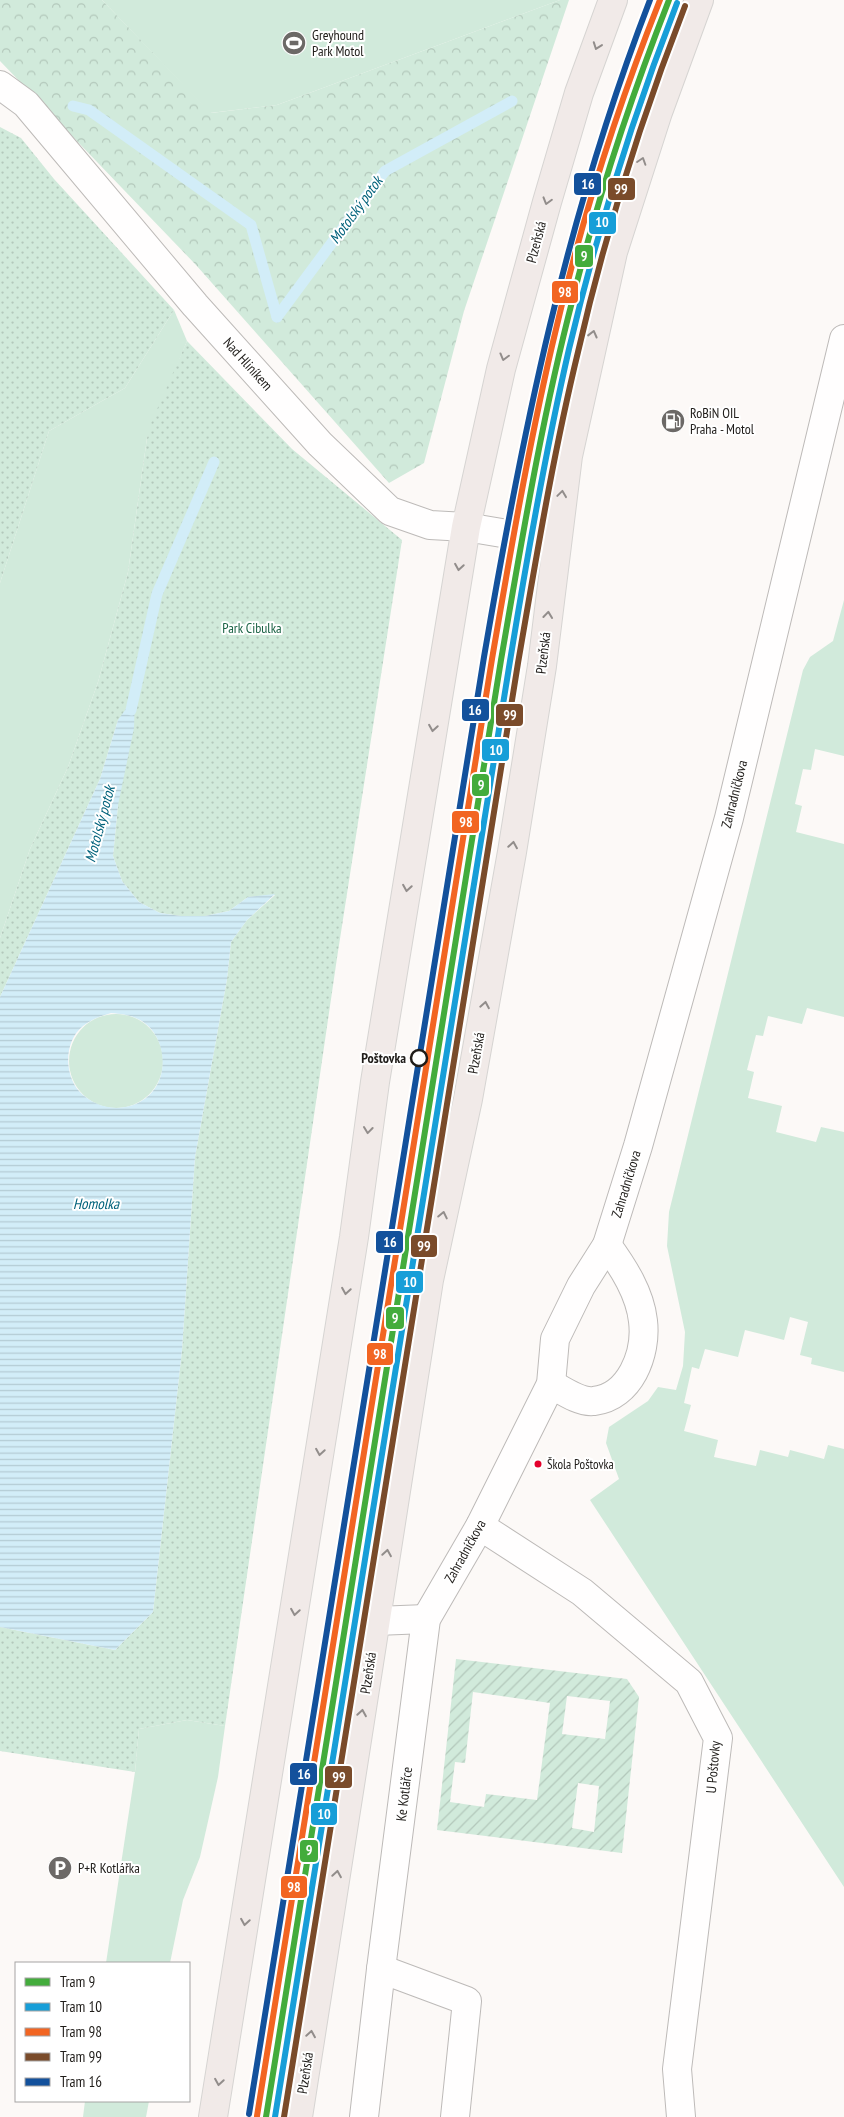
<svg xmlns="http://www.w3.org/2000/svg" width="844" height="2117" viewBox="0 0 844 2117" font-family="'PT Sans Narrow',sans-serif">
	<style>
		.grass { fill: #d1eadb }
		.forest { fill: url(#forest-crowns) }
		.park { fill: url(#park-dots) }
		.garden { fill: url(#garden-furrows); fill-rule: evenodd }
		.water { fill: url(#water-rules); fill-rule: evenodd }
		.lines { fill: none; stroke-linecap: round; stroke-linejoin: round }
		.stream { stroke: #d2edf8; stroke-width: 11 }
		.street-casing { stroke: #bdbab8; stroke-width: 30 }
		.primary-casing { stroke: #d6d4d2; stroke-width: 30 }
		.street { stroke: #fffefe; stroke-width: 28 }
		.primary { stroke: #f1eae8; stroke-width: 28 }
		.tram-1-casing { stroke: #fff; stroke-width: 10 }
		.tram-2-casing { stroke: #fff; stroke-width: 10 }
		.tram-3-casing { stroke: #fff; stroke-width: 10 }
		.tram-4-casing { stroke: #fff; stroke-width: 10 }
		.tram-5-casing { stroke: #fff; stroke-width: 10 }
		.tram-1 { stroke: #43ac3c; stroke-width: 6 }
		.tram-2 { stroke: #179ed8; stroke-width: 6 }
		.tram-3 { stroke: #f26522; stroke-width: 6 }
		.tram-4 { stroke: #7a4b2a; stroke-width: 6 }
		.tram-5 { stroke: #13519c; stroke-width: 6 }
		.oneway { stroke: #928d8b }
		.stop-dot { fill: #fff; stroke: #1f1c19; stroke-width: 2.5 }
		.bus-dot { fill: #e4002b; stroke: #fff; stroke-width: 2 }
		.labels { text-anchor: middle; stroke-width: 4; stroke-linejoin: round; paint-order: stroke }
		.bus-label { font-size: 13px; fill: #1f1c19; stroke: #fff; text-anchor: start }
		.poi-label { font-size: 14px; fill: #1f1c19; stroke: #fff; text-anchor: start }
		.street-label { font-size: 14px; fill: #1f1c19; stroke: #fff }
		.park-label { font-size: 14px; fill: #1a6244; stroke: #fff }
		.stop-label { font-size: 14px; font-weight: bold; fill: #1f1c19; stroke: #fff; text-anchor: end }
		.water-label { font-size: 15px; font-style: italic; fill: #00627b; stroke: #fff }
		.line-badge { stroke: #fff; stroke-width: 2 }
		.badge-label { font-size: 14px; text-anchor: middle; font-weight: bold; fill: #fff }
	</style>
	<defs>
		<pattern id="forest-crowns" width="20" height="18" patternUnits="userSpaceOnUse" patternTransform="scale(1.25)"><rect width="20" height="18" fill="#d1eadb"/><path d="M2 6a3 3 0 1 1 6 0M12 15a3 3 0 1 1 6 0" fill="none" stroke="#b3c8bb"/></pattern>
		<pattern id="park-dots" width="8" height="8" patternUnits="userSpaceOnUse" patternTransform="scale(1.25)"><rect width="8" height="8" fill="#d1eadb"/><path d="M2 2h.1M6 6h.1" fill="none" stroke="#b3c8bb" stroke-width="1.8" stroke-linecap="round"/></pattern>
		<pattern id="garden-furrows" width="10" height="10" patternUnits="userSpaceOnUse" patternTransform="scale(1.25)"><rect width="10" height="10" fill="#d1eadb"/><path d="M-1 1l2-2M0 10L10 0M9 11l2-2" fill="none" stroke="#b3c8bb"/></pattern>
		<pattern id="water-rules" width="6" height="5" patternUnits="userSpaceOnUse" patternTransform="scale(1.25)"><rect width="6" height="5" fill="#d2edf8"/><path d="M0 2.5h6" fill="none" stroke="#b4cbd4"/></pattern>
	</defs>
	<rect width="100%" height="100%" fill="#fcf9f7"/>
	<g class="grass">
		<path d="M 102,0 L 560,0 L 277,105 L 210,113 Z"/>
		<path d="M 174,310 L 187,341 L 147,438 L 128,572 L 98,682 L 68,767 L 30,849 L 0,938 L 0,583 L 49,431 L 125,388 Z"/>
		<path d="M 844,600 L 844,756 L 815,749 L 811,770 L 803,769 L 795,804 L 802,806 L 796,832 L 844,844 L 844,1017 L 807,1008 L 802,1024 L 768,1016 L 763,1036 L 756,1035 L 747,1070 L 754,1072 L 748,1098 L 782,1106 L 776,1132 L 816,1142 L 821,1127 L 844,1132 L 844,1372 L 811,1364 L 812,1358 L 800,1355 L 808,1322 L 790,1317 L 784,1340 L 745,1330 L 738,1357 L 705,1349 L 699,1369 L 692,1367 L 684,1403 L 691,1405 L 684,1431 L 718,1440 L 714,1457 L 756,1466 L 760,1450 L 788,1457 L 790,1450 L 824,1459 L 828,1445 L 844,1449 L 844,1887 L 590,1500 L 619,1479 L 606,1443 L 609,1427 L 648,1401 L 658,1387 L 676,1390 L 683,1366 L 685,1332 L 667,1246 L 669,1212 L 803,670 L 810,657 L 833,641 Z"/>
		<circle cx="116" cy="1061" r="47"/>
		<path d="M 187,1720 L 225,1726 L 218,1777 L 200,1857 L 183,1900 L 170,1963 L 106,1963 L 135,1772 L 139,1729 Z"/>
		<path d="M 85,2101 L 149,2101 L 146,2117 L 83,2117 Z"/>
	</g>
	<path class="forest" d="M 0,0 L 102,0 L 211,113 L 277,105 L 560,0 L 569,0 L 464,311 L 424,463 L 389,483 L 196,265 L 0,61 Z"/>
	<g class="park">
		<path d="M 0,127 L 21,138 L 54,179 L 174,310 L 125,388 L 49,431 L 0,583 Z"/>
		<path d="M 187,341 L 292,449 L 402,540 L 337,958 L 225,1726 L 187,1720 L 139,1729 L 135,1772 L 0,1751 L 0,1627 L 115,1650 L 153,1612 L 182,1350 L 195,1157 L 227,979 L 231,942 L 247,920 L 275,895 L 248,897 L 229,911 L 205,916 L 181,916 L 160,913 L 139,902 L 122,881 L 113,856 L 118,805 L 118,720 L 100,779 L 0,997 L 0,938 L 30,849 L 68,767 L 98,682 L 128,572 L 147,438 L 151,423 Z"/>
	</g>
	<path class="garden" d="M 456,1659 L 627,1679 L 639,1697 L 622,1853 L 437,1830 ZM 473,1692 L 550,1703 L 537,1800 L 486,1794 L 484,1807 L 450,1802 L 455,1762 L 465,1763 ZM 567,1696 L 610,1701 L 605,1739 L 562,1734 ZM 578,1783 L 599,1786 L 594,1832 L 572,1828 Z"/>
	<path class="water" d="M 135,696 L 134,728 L 118,805 L 113,856 L 122,881 L 139,902 L 160,913 L 181,916 L 205,916 L 229,911 L 248,897 L 275,894 L 247,920 L 231,942 L 227,979 L 195,1157 L 182,1350 L 153,1612 L 115,1650 L 0,1627 L 0,997 L 100,779 L 118,720 ZM 111,1013 C 122,1014 131,1015 140,1020 C 164,1033 170,1070 153,1091 C 134,1114 99,1113 79,1091 C 64,1074 64,1041 83,1026 C 92,1019 101,1016 111,1013 Z"/>
	<g class="lines">
		<g class="stream">
			<path d="M 73,106 L 89,110 L 251,225 L 277,317"/>
			<path d="M 277,317 L 385,171 L 512,101"/>
			<path d="M 131,710 L 157,594 L 214,462"/>
		</g>
		<g class="street-casing">
			<g id="street">
				<path d="M 0,85 L 26,104 L 195,305 L 320,444 L 390,511 L 430,525 L 466,527 L 556,542"/>
				<path d="M 551,1384 C 562,1390 580,1403 594,1401 C 630,1397 647,1354 643,1321 C 640,1293 623,1267 607,1245"/>
				<path d="M 480,1526 L 582,1592 L 689,1682 L 718,1738 L 677,2069 L 681,2117"/>
				<path d="M 376,1621 L 426,1619"/>
				<path d="M 381,1969 L 467,2001 L 455,2117"/>
				<path d="M 364,2117 L 381,1969 L 426,1619 L 480,1526 L 551,1384 L 555,1339 L 581,1286 L 607,1245 L 638,1146 L 729,818 L 844,339"/>
			</g>
		</g>
		<g class="primary-casing">
			<g id="primary">
				<path d="M 213,2117 L 354,1237 L 375,1082 L 466,527 L 501,369 L 547,202 L 579,93 L 613,0"/>
				<path d="M 298,2117 L 429,1280 L 468,1099 L 512,852 L 542,666 L 568,456 L 613,252 L 658,112 L 699,0"/>
			</g>
		</g>
		<use href="#street" class="street"/>
		<use href="#primary" class="primary"/>
		<g class="tram-1-casing">
			<path id="tram-1" d="M 266,2117 L 501,660 C 522,539 542,417 573,298 C 598,196 631,97 669,0"/>
		</g>
		<g class="tram-2-casing">
			<path id="tram-2" d="M 275,2117 L 510,661 C 527,557 545,453 569,349 C 597,231 633,116 677,3"/>
		</g>
		<g class="tram-3-casing">
			<path id="tram-3" d="M 257,2116 L 492,659 C 510,554 528,450 552,346 C 579,228 615,113 660,0"/>
		</g>
		<g class="tram-4-casing">
			<path id="tram-4" d="M 284,2117 L 518,663 C 536,559 553,455 578,352 C 605,234 641,119 685,6"/>
		</g>
		<g class="tram-5-casing">
			<path id="tram-5" d="M 249,2114 L 484,657 C 523,429 566,217 650,0"/>
		</g>
		<use href="#tram-1" class="tram-1"/>
		<use href="#tram-2" class="tram-2"/>
		<use href="#tram-3" class="tram-3"/>
		<use href="#tram-4" class="tram-4"/>
		<use href="#tram-5" class="tram-5"/>
	</g>
	<defs><path id="oneway-chevron" d="M-2-3.5L2.5 0L-2 3.5" fill="none" stroke-width="1.6" stroke-linecap="round" stroke-linejoin="round" transform="scale(1.25)"/></defs>
	<g class="oneway">
		<use href="#oneway-chevron" transform="translate(597 46) rotate(110)"/>
		<use href="#oneway-chevron" transform="translate(642 161) rotate(-72)"/>
		<use href="#oneway-chevron" transform="translate(547 201) rotate(106)"/>
		<use href="#oneway-chevron" transform="translate(593 334) rotate(-76)"/>
		<use href="#oneway-chevron" transform="translate(504 357) rotate(105)"/>
		<use href="#oneway-chevron" transform="translate(562 494) rotate(-82)"/>
		<use href="#oneway-chevron" transform="translate(459 567) rotate(99)"/>
		<use href="#oneway-chevron" transform="translate(548 615) rotate(-84)"/>
		<use href="#oneway-chevron" transform="translate(433 728) rotate(99)"/>
		<use href="#oneway-chevron" transform="translate(513 845) rotate(-81)"/>
		<use href="#oneway-chevron" transform="translate(407 888) rotate(99)"/>
		<use href="#oneway-chevron" transform="translate(485 1005) rotate(-80)"/>
		<use href="#oneway-chevron" transform="translate(368 1130) rotate(97)"/>
		<use href="#oneway-chevron" transform="translate(443 1215) rotate(-78)"/>
		<use href="#oneway-chevron" transform="translate(346 1291) rotate(99)"/>
		<use href="#oneway-chevron" transform="translate(320 1452) rotate(99)"/>
		<use href="#oneway-chevron" transform="translate(387 1553) rotate(-81)"/>
		<use href="#oneway-chevron" transform="translate(295 1612) rotate(99)"/>
		<use href="#oneway-chevron" transform="translate(362 1713) rotate(-81)"/>
		<use href="#oneway-chevron" transform="translate(337 1874) rotate(-81)"/>
		<use href="#oneway-chevron" transform="translate(245 1922) rotate(99)"/>
		<use href="#oneway-chevron" transform="translate(311 2034) rotate(-81)"/>
		<use href="#oneway-chevron" transform="translate(219 2082) rotate(99)"/>
	</g>
	<defs>
		<g id="stadium-disc" transform="scale(1.25)"><circle r="9.5" fill="#6c6967" stroke="#fff"/><path d="M0-5a6.5 5 0 1 0 0 10a6.5 5 0 1 0 0-10ZM-3.5-1.8h7v3.6h-7Z" fill="#fff"/></g>
		<g id="fuel-disc" transform="scale(1.25)"><circle r="9.5" fill="#6c6967" stroke="#fff"/><path d="M-5.5-6h7V0h2V4h1.3V-2.5L3-4.5l.8-.8L6-3V5H2.5V1h-1V6h-7ZM-4.2-4.7v3.2H.2V-4.7Z" fill="#fff"/></g>
		<g id="parking-disc" transform="scale(1.25)"><circle r="9.5" fill="#6c6967" stroke="#fff"/><path d="M-3.5-5.5H1a3.5 3.5 0 0 1 0 7H-1V5.5H-3.5ZM-1-3.4V-.6H.8a1.4 1.4 0 0 0 0-2.8Z" fill="#fff"/></g>
	</defs>
	<g fill-rule="evenodd">
		<use href="#stadium-disc" x="294" y="43"/>
		<use href="#fuel-disc" x="673" y="421"/>
		<use href="#parking-disc" x="60" y="1868"/>
	</g>
	<circle class="stop-dot" cx="419" cy="1058" r="8"/>
	<circle class="bus-dot" cx="538" cy="1464" r="4.5"/>
	<g class="labels">
		<g class="bus-label">
			<text x="547" y="1469">Škola Poštovka</text>
		</g>
		<g class="poi-label">
			<text x="312" y="40">Greyhound<tspan x="312" dy="16">Park Motol</tspan></text>
			<text x="690" y="418">RoBiN OIL<tspan x="690" dy="16">Praha - Motol</tspan></text>
			<text x="78" y="1873">P+R Kotlářka</text>
		</g>
		<g class="street-label">
			<text transform="translate(536 242) rotate(-75)" y="5">Plzeňská</text>
			<text transform="translate(248 364) rotate(48)" y="5">Nad Hliníkem</text>
			<text transform="translate(543 653) rotate(-83)" y="5">Plzeňská</text>
			<text transform="translate(734 794) rotate(-76)" y="5">Zahradníčkova</text>
			<text transform="translate(476 1053) rotate(-80)" y="5">Plzeňská</text>
			<text transform="translate(626 1184) rotate(-73)" y="5">Zahradníčkova</text>
			<text transform="translate(465 1551) rotate(-61)" y="5">Zahradníčkova</text>
			<text transform="translate(368 1673) rotate(-81)" y="5">Plzeňská</text>
			<text transform="translate(713 1767) rotate(-85)" y="5">U Poštovky</text>
			<text transform="translate(404 1794) rotate(-83)" y="5">Ke Kotlářce</text>
			<text transform="translate(305 2073) rotate(-81)" y="5">Plzeňská</text>
		</g>
		<g class="park-label">
			<text x="252" y="633">Park Cibulka</text>
		</g>
		<g class="stop-label">
			<text x="406" y="1063">Poštovka</text>
		</g>
		<g class="water-label">
			<text transform="translate(356 210) rotate(-54)" y="5">Motolský potok</text>
			<text transform="translate(100 824) rotate(-75)" y="5">Motolský potok</text>
			<text x="96" y="1209">Homolka</text>
		</g>
	</g>
	<g class="line-badge">
		<rect x="573" y="172" width="29" height="24" rx="5" fill="#13519c"/>
		<rect x="607" y="177" width="29" height="24" rx="5" fill="#7a4b2a"/>
		<rect x="588" y="211" width="29" height="24" rx="5" fill="#179ed8"/>
		<rect x="574" y="244" width="20" height="24" rx="5" fill="#43ac3c"/>
		<rect x="551" y="280" width="28" height="24" rx="5" fill="#f26522"/>
		<rect x="461" y="698" width="29" height="24" rx="5" fill="#13519c"/>
		<rect x="495" y="703" width="29" height="24" rx="5" fill="#7a4b2a"/>
		<rect x="481" y="738" width="29" height="24" rx="5" fill="#179ed8"/>
		<rect x="471" y="773" width="19" height="24" rx="5" fill="#43ac3c"/>
		<rect x="451" y="810" width="29" height="24" rx="5" fill="#f26522"/>
		<rect x="375" y="1230" width="29" height="24" rx="5" fill="#13519c"/>
		<rect x="410" y="1234" width="28" height="24" rx="5" fill="#7a4b2a"/>
		<rect x="395" y="1270" width="29" height="24" rx="5" fill="#179ed8"/>
		<rect x="385" y="1306" width="20" height="24" rx="5" fill="#43ac3c"/>
		<rect x="366" y="1342" width="28" height="24" rx="5" fill="#f26522"/>
		<rect x="289" y="1762" width="29" height="24" rx="5" fill="#13519c"/>
		<rect x="324" y="1765" width="29" height="24" rx="5" fill="#7a4b2a"/>
		<rect x="310" y="1802" width="28" height="24" rx="5" fill="#179ed8"/>
		<rect x="299" y="1839" width="20" height="24" rx="5" fill="#43ac3c"/>
		<rect x="280" y="1875" width="28" height="24" rx="5" fill="#f26522"/>
	</g>
	<g class="badge-label">
		<text x="588" y="189">16</text>
		<text x="621" y="194">99</text>
		<text x="602" y="227">10</text>
		<text x="584" y="261">9</text>
		<text x="565" y="297">98</text>
		<text x="475" y="715">16</text>
		<text x="510" y="720">99</text>
		<text x="496" y="755">10</text>
		<text x="481" y="790">9</text>
		<text x="466" y="827">98</text>
		<text x="390" y="1247">16</text>
		<text x="424" y="1251">99</text>
		<text x="410" y="1287">10</text>
		<text x="395" y="1323">9</text>
		<text x="380" y="1359">98</text>
		<text x="304" y="1779">16</text>
		<text x="339" y="1782">99</text>
		<text x="324" y="1819">10</text>
		<text x="309" y="1855">9</text>
		<text x="294" y="1892">98</text>
	</g>
	<rect x="15" y="1962" width="175" height="140" fill="#ffffff" stroke="#a5a4a3"/>
	<rect x="25" y="1978" width="25" height="8" fill="#43ac3c" stroke="#a5a4a3"/>
	<text x="60" y="1987" font-size="15" fill="#1f1c19">Tram 9</text>
	<rect x="25" y="2003" width="25" height="8" fill="#179ed8" stroke="#a5a4a3"/>
	<text x="60" y="2012" font-size="15" fill="#1f1c19">Tram 10</text>
	<rect x="25" y="2028" width="25" height="8" fill="#f26522" stroke="#a5a4a3"/>
	<text x="60" y="2037" font-size="15" fill="#1f1c19">Tram 98</text>
	<rect x="25" y="2053" width="25" height="8" fill="#7a4b2a" stroke="#a5a4a3"/>
	<text x="60" y="2062" font-size="15" fill="#1f1c19">Tram 99</text>
	<rect x="25" y="2078" width="25" height="8" fill="#13519c" stroke="#a5a4a3"/>
	<text x="60" y="2087" font-size="15" fill="#1f1c19">Tram 16</text>
</svg>
